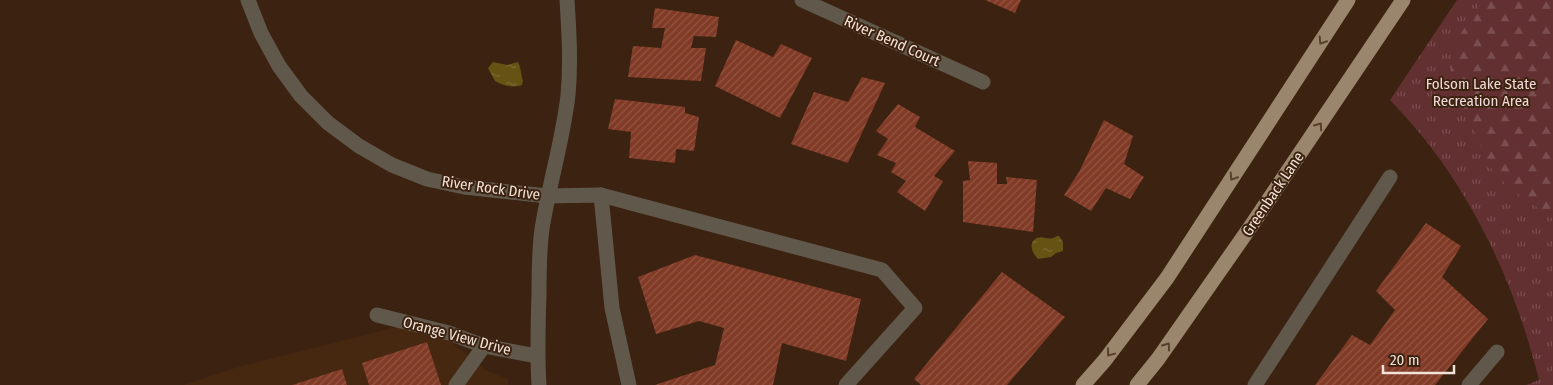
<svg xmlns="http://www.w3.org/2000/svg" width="1553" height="385" viewBox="0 0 1553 385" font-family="'Fira Sans Condensed',sans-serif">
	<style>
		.built { fill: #46270f }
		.grass { fill: url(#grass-tufts) }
		.forest { fill: url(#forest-firs) }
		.water { fill: url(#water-ripples) }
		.building { fill: url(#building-hatch) }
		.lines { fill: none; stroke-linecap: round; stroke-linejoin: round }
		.minor { stroke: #61584c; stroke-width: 15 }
		.major { stroke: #99866d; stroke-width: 15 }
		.oneway { stroke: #58402c }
		.labels { text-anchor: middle; stroke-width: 4; stroke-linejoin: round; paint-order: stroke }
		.street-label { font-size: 15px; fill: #f2e1d5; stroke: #3c2210 }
		.park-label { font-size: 15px; fill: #f1d9d8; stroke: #3c2210 }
	</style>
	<defs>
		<pattern id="grass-tufts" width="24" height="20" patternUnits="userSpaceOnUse" patternTransform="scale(1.25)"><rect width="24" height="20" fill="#633032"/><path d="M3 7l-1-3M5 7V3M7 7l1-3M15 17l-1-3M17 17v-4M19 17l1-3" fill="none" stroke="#7a4e4f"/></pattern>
		<pattern id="forest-firs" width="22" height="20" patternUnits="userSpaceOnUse" patternTransform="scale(1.25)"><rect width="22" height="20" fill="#633032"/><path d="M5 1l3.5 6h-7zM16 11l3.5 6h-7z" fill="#7a4e4f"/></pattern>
		<pattern id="water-ripples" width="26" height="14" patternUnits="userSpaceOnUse" patternTransform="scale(1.25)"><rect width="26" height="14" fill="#665314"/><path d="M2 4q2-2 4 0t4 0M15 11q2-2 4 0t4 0" fill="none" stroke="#7c6b35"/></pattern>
		<pattern id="building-hatch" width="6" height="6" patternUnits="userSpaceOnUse" patternTransform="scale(1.25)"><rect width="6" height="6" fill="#803a25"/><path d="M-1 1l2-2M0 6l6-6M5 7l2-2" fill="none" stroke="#925644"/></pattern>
	</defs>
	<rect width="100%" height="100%" fill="#3c2210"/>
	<path class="built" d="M 396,327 L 450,341 L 486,370 L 508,379 L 508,385 L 183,385 L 238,367 Z"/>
	<path class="grass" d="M 1457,0 L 1553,0 L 1553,385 L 1526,385 L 1539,380 C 1518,295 1483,216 1430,146 C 1418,130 1404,115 1390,100 Z"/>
	<path class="forest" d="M 1485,0 L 1553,0 L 1553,219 L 1533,204 L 1510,189 L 1489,166 L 1481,145 L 1454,88 L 1450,67 L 1459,36 L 1482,2 Z"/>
	<g class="water">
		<path d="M 493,62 L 507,65 L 518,62 C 521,68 521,74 523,81 L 522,85 C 512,88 504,86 495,81 L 488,68 Z"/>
		<path d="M 1057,236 L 1059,236 L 1063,242 L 1063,251 L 1056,253 L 1051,257 L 1038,259 C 1033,254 1027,243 1037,238 C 1044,235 1048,242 1057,236 Z"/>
	</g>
	<g class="building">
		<path d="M 985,0 L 1021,0 L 1015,13 Z"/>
		<path d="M 655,8 L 719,17 L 716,37 L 694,36 L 691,48 L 706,48 L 701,81 L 628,77 L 633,46 L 661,48 L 665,28 L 652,28 Z"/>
		<path d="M 736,40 L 773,57 L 781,44 L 812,58 L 780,118 L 715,86 Z"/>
		<path d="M 862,77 L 885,83 L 848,163 L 791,144 L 814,92 L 848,102 Z"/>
		<path d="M 615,99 L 685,107 L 685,113 L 699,117 L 694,151 L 676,149 L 675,163 L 629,158 L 631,132 L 608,129 Z"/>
		<path d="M 898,104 L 920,117 L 915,127 L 955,151 L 934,176 L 943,181 L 925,211 L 897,192 L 906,181 L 891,172 L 896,163 L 877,155 L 888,139 L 876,131 Z"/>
		<path d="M 1104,120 L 1133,136 L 1124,164 L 1144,177 L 1130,199 L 1106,188 L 1091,211 L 1064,195 L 1079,172 Z"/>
		<path d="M 968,161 L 997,163 L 997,184 L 1007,184 L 1006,177 L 1037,180 L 1033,232 L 963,222 L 963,181 L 970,180 Z"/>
		<path d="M 1426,223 L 1461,246 L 1442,277 L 1488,319 L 1435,385 L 1315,385 L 1352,335 L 1370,345 L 1395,310 L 1376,291 Z"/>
		<path d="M 695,255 L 861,299 L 846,361 L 782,343 L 773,385 L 655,385 L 715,365 L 724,328 L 699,321 L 656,334 L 638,277 Z"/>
		<path d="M 1002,272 L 1065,317 L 1007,385 L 921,385 L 914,379 Z"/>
		<path d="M 427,342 L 441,385 L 369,385 L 362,363 Z"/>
		<path d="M 342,369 L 347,385 L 292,385 Z"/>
	</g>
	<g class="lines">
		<g class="minor">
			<path d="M 248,0 L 261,33 L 279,66 L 301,96 L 328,123 L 359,146 L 392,165 L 427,179 L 464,187 L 547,196 L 601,195 L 882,270 L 915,308 L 846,385"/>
			<path d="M 802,0 L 983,82"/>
			<path d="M 601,195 L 612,308 L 629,385"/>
			<path d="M 377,315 L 449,333 L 484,346 L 537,356"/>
			<path d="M 456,385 L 484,346"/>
			<path d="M 539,385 C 537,354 538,324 539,294 C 539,272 539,251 542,229 C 549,184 563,140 568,95 C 571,63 569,32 567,0"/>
			<path d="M 1255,385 L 1390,177"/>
			<path d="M 1469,385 L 1497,352"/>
		</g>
		<g class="major">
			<path d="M 1083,385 L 1105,360 L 1167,278 L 1348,0"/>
			<path d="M 1137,385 L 1158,359 L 1251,226 L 1403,0"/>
		</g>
	</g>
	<defs><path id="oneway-chevron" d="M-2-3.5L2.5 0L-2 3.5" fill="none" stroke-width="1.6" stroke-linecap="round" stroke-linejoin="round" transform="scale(1.25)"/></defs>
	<g class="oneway">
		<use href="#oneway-chevron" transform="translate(1322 41) rotate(123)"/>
		<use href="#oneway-chevron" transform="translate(1319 126) rotate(-55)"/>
		<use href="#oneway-chevron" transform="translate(1233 177) rotate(123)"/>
		<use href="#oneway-chevron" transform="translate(1167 346) rotate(-55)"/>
		<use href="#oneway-chevron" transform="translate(1110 353) rotate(127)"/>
	</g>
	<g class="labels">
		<g class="street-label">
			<text transform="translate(892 41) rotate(24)" y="5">River Bend Court</text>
			<text transform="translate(491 188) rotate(8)" y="5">River Rock Drive</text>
			<text transform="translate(1273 194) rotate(-56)" y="5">Greenback Lane</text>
			<text transform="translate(457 336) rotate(15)" y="5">Orange View Drive</text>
		</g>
		<g class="park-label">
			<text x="1481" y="89">Folsom Lake State<tspan x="1481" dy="17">Recreation Area</tspan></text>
		</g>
	</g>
	<path d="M1383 365v8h71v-8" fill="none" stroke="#f2e1d5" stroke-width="2.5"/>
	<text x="1390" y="365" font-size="15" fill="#f2e1d5" stroke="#3c2210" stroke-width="4" paint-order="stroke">20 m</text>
</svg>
